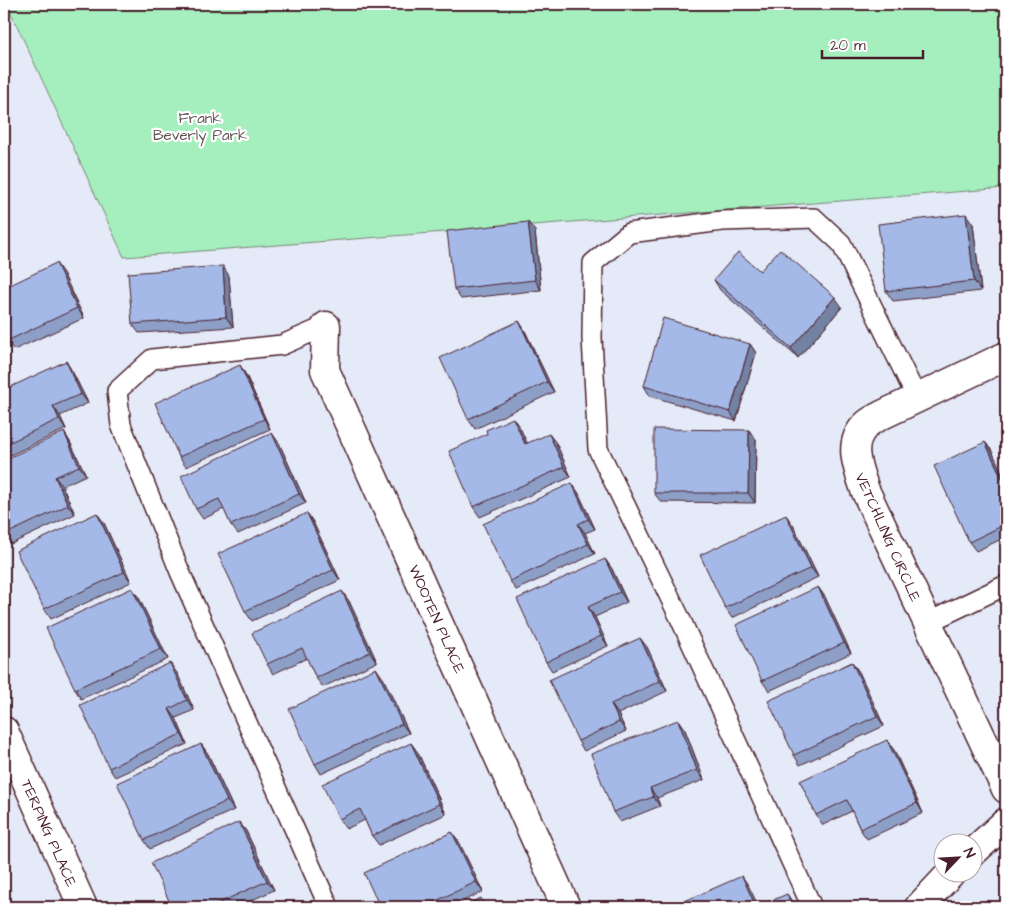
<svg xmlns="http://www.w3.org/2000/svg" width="1010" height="911" viewBox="0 0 1010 911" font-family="'Architects Daughter',sans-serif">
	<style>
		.green { fill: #a5efbe; stroke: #788774 }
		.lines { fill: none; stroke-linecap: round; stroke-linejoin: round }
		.service-casing { stroke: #4a1f2b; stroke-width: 22 }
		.minor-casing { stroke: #4a1f2b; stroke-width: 31 }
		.service { stroke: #fff; stroke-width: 19 }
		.minor { stroke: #fff; stroke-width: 28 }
		.wall { fill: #8d9fc7; stroke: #4a1f2b }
		.shaded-wall { fill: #7382a2; stroke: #4a1f2b }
		.building { fill: #a4b9e7; stroke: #4a1f2b }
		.labels { text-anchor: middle; stroke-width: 4.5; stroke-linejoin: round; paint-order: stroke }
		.park-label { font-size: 15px; fill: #615350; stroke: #fff }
		.street-label { font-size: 15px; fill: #4a1f2b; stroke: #fff }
	</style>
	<rect width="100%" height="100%" fill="#e4eaf8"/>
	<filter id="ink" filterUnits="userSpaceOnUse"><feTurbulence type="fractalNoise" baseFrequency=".02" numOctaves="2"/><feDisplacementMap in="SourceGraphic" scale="10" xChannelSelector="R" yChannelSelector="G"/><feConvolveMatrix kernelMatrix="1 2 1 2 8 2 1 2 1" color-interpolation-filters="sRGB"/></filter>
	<g filter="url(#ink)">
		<path class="green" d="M 7,4 L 1006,4 L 1006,188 L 124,257 Z"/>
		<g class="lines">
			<g class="service-casing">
				<g id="service">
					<path d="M 326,326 L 282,345 L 152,359 L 117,391 L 121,425 L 180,572 L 329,907"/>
					<path d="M 927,623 L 1006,585"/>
					<path d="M 812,907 L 679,616 L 598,449 L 592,338 L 593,263 L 629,233 L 722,221 L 814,218 L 841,243 L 917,398"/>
				</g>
			</g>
			<g class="minor-casing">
				<g id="minor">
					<path d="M 326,326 L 325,370 L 566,907"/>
					<path d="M 1006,356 L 882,415 C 877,418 869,421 865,426 C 847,445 858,468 865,490 L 1006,789"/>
					<path d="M 4,731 L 83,907"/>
					<path d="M 972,853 L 1006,822"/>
					<path d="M 919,907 L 950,874"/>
				</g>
			</g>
			<use href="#service" class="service"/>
			<use href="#minor" class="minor"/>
		</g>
		<g class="wall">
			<path d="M 973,224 L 981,291 L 893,301 L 886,291 Z"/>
			<path d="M 535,231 L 541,290 L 461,299 L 454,289 Z"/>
			<path d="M 760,271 L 842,307 L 798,358 L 720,290 L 714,280 Z"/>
			<path d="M 63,273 L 84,318 L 14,350 L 7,341 Z"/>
			<path d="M 229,276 L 233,327 L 139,333 L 132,324 Z"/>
			<path d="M 519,321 L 525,331 L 554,392 L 475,429 L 468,419 Z"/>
			<path d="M 750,344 L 756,353 L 736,421 L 650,396 L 644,386 Z"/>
			<path d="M 72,371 L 88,403 L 60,416 L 66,429 L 4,458 L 4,390 Z"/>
			<path d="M 246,375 L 270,429 L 186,467 L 179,457 Z"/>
			<path d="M 520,428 L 527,443 L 556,443 L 571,477 L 480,517 L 473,507 Z"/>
			<path d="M 64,432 L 70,442 L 86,475 L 62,486 L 75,514 L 11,544 L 4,535 Z"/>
			<path d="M 756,440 L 755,503 L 661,502 L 654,493 Z"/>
			<path d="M 985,442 L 992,451 L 1006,482 L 1006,537 L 976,551 L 969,542 Z"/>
			<path d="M 279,443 L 306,503 L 238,534 L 231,525 L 224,509 L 203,519 L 196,509 Z"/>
			<path d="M 578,492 L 595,529 L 585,533 L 595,554 L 516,590 L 510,581 Z"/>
			<path d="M 307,513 L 313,522 L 340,580 L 252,621 L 245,611 Z"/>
			<path d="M 104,523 L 131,582 L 51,619 L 44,609 Z"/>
			<path d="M 793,525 L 818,577 L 732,618 L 725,608 Z"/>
			<path d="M 605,559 L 612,569 L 627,602 L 595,617 L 608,646 L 552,671 L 546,662 Z"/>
			<path d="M 818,587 L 825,597 L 851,653 L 769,691 L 762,681 Z"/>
			<path d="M 132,588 L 139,598 L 168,659 L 81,699 L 75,689 Z"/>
			<path d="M 349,601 L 377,662 L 323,687 L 316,678 L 307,658 L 273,674 L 267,664 Z"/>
			<path d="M 647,647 L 667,691 L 618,714 L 626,731 L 584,751 L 578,741 Z"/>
			<path d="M 852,662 L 859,672 L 884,726 L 800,765 L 794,755 Z"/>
			<path d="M 177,673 L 194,710 L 176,718 L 187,744 L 115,777 L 109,768 Z"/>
			<path d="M 383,678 L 409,733 L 321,774 L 315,764 Z"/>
			<path d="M 678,720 L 685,730 L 704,780 L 657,798 L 660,806 L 620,822 L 613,812 Z"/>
			<path d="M 411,743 L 418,753 L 446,814 L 379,845 L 372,836 L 365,820 L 346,829 L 339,819 Z"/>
			<path d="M 201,744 L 208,754 L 234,810 L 150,849 L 144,840 Z"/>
			<path d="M 894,750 L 923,813 L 867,839 L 860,829 L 852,811 L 823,825 L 816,815 Z"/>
			<path d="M 239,822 L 246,831 L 274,890 L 237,907 L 172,907 Z"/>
			<path d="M 452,832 L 459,842 L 483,892 L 450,907 L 380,907 Z"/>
		</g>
		<g class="shaded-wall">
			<path d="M 966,214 L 973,224 L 981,291 L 974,281 Z"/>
			<path d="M 528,222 L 535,231 L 541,290 L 535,280 Z"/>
			<path d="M 56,263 L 63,273 L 84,318 L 77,308 Z"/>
			<path d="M 223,266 L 229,276 L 233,327 L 226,317 Z"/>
			<path d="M 835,297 L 842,307 L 798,358 L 791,348 Z"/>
			<path d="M 519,321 L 525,331 L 554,392 L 547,382 Z"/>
			<path d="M 750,344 L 756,353 L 736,421 L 730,412 Z"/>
			<path d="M 66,361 L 72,371 L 88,403 L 81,394 Z"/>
			<path d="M 240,365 L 246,375 L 270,429 L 264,419 Z"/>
			<path d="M 53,406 L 60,416 L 66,429 L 59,419 Z"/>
			<path d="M 513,418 L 520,428 L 532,454 L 525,444 Z"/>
			<path d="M 749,430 L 756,440 L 755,503 L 748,493 Z"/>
			<path d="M 64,432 L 70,442 L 86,475 L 79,466 Z"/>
			<path d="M 272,433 L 279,443 L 306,503 L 299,494 Z"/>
			<path d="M 549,434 L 556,443 L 571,477 L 564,467 Z"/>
			<path d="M 985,442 L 992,451 L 1006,482 L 1006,487 Z"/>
			<path d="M 55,477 L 62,486 L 75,514 L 68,505 Z"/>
			<path d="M 572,483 L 578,492 L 595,529 L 588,519 Z"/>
			<path d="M 97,513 L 104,523 L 131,582 L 124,572 Z"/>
			<path d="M 307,513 L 313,522 L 340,580 L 333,570 Z"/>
			<path d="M 786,515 L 793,525 L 818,577 L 811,568 Z"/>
			<path d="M 578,524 L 585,533 L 595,554 L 588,544 Z"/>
			<path d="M 605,559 L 612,569 L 627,602 L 620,592 Z"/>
			<path d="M 818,587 L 825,597 L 851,653 L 844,643 Z"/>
			<path d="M 132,588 L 139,598 L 168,659 L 161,649 Z"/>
			<path d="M 342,591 L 349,601 L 377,662 L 370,652 Z"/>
			<path d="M 588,607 L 595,617 L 608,646 L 601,636 Z"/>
			<path d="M 640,638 L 647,647 L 667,691 L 660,681 Z"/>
			<path d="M 852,662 L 859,672 L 884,726 L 877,716 Z"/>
			<path d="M 170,663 L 177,673 L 194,710 L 187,700 Z"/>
			<path d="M 376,668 L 383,678 L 409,733 L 402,724 Z"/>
			<path d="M 611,704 L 618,714 L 626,731 L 619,722 Z"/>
			<path d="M 169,709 L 176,718 L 187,744 L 181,734 Z"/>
			<path d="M 678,720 L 685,730 L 704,780 L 697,770 Z"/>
			<path d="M 887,740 L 894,750 L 923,813 L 917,803 Z"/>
			<path d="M 411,743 L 418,753 L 446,814 L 439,804 Z"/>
			<path d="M 201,744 L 208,754 L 234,810 L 227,801 Z"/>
			<path d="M 650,788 L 657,798 L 660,806 L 653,797 Z"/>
			<path d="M 239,822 L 246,831 L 274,890 L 267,881 Z"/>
			<path d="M 452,832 L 459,842 L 483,892 L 476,882 Z"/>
			<path d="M 742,876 L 748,885 L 759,907 L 756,907 Z"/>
			<path d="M 787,894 L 794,904 L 795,907 L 793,907 Z"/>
		</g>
		<g class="building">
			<path d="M 966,214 L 974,281 L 886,291 L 878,224 Z"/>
			<path d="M 528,222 L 535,280 L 454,289 L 447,231 Z"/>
			<path d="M 780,249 L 835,297 L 791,348 L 714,280 L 738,252 L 760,271 Z"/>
			<path d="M 56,263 L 77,308 L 7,341 L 4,334 L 4,288 Z"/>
			<path d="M 223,266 L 226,317 L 132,324 L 128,273 Z"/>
			<path d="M 663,318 L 750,344 L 730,412 L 644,386 Z"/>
			<path d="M 519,321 L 547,382 L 468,419 L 440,358 Z"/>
			<path d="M 66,361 L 81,394 L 53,406 L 59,419 L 4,445 L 4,390 Z"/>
			<path d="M 240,365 L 264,419 L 179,457 L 155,403 Z"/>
			<path d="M 513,418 L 525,444 L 549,434 L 564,467 L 473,507 L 449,451 L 487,434 L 486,430 Z"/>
			<path d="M 654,429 L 749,430 L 748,493 L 654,493 Z"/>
			<path d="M 64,432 L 79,466 L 55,477 L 68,505 L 4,535 L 4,460 Z"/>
			<path d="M 272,433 L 299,494 L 231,525 L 219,499 L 196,509 L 181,476 Z"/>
			<path d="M 1006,434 L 1006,446 L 1002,437 Z"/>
			<path d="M 985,442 L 1006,487 L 1006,524 L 969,542 L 934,466 Z"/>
			<path d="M 572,483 L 588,519 L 578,524 L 588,544 L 510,581 L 483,524 Z"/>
			<path d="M 97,513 L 124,572 L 44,609 L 16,551 Z"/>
			<path d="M 307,513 L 333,570 L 245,611 L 218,554 Z"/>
			<path d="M 786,515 L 811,568 L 725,608 L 700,555 Z"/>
			<path d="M 605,559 L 620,592 L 588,607 L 601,636 L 546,662 L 517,599 Z"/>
			<path d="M 818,587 L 844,643 L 762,681 L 736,625 Z"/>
			<path d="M 132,588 L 161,649 L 75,689 L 46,628 Z"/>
			<path d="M 342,591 L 370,652 L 316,678 L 302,648 L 267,664 L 252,633 Z"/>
			<path d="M 640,638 L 660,681 L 611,704 L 619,722 L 578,741 L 549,680 Z"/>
			<path d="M 852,662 L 877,716 L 794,755 L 768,701 Z"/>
			<path d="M 170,663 L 187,700 L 169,709 L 181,734 L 109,768 L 80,705 Z"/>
			<path d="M 376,668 L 402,724 L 315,764 L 289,709 Z"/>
			<path d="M 678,720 L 697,770 L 650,788 L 653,797 L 613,812 L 591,754 Z"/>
			<path d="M 887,740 L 917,803 L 860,829 L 847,800 L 816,815 L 800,781 Z"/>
			<path d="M 411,743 L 439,804 L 372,836 L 360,809 L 339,819 L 322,784 Z"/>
			<path d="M 201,744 L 227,801 L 144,840 L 117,783 Z"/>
			<path d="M 239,822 L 267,881 L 210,907 L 172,907 L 151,863 Z"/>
			<path d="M 452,832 L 476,882 L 423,907 L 380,907 L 364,873 Z"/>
			<path d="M 742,876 L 756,907 L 671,907 Z"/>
			<path d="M 787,894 L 793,907 L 757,907 Z"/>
			<path d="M 481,898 L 485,907 L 462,907 Z"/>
		</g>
	</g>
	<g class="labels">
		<g class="park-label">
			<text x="200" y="123">Frank<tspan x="200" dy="17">Beverly Park</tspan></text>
		</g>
		<g class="street-label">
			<text transform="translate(888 537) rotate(66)" y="5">VETCHLING CIRCLE</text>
			<text transform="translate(437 619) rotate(66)" y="5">WOOTEN PLACE</text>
			<text transform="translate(49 833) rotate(66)" y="5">TERPING PLACE</text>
		</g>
	</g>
	<rect width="1010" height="911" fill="none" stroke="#fff" stroke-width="20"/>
	<rect x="10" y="10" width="990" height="891" fill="none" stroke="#4a1f2b" stroke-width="2" filter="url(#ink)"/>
	<g transform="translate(958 858) rotate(65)"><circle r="24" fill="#ffffff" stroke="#b7a5aa"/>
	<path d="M0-4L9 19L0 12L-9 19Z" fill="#4a1f2b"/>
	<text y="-8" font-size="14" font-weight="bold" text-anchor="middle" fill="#4a1f2b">N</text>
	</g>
	<path d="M822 50v8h101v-8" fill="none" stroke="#4a1f2b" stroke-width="2.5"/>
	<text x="830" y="50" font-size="15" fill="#4a1f2b" stroke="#ffffff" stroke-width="4" paint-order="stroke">20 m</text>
</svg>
